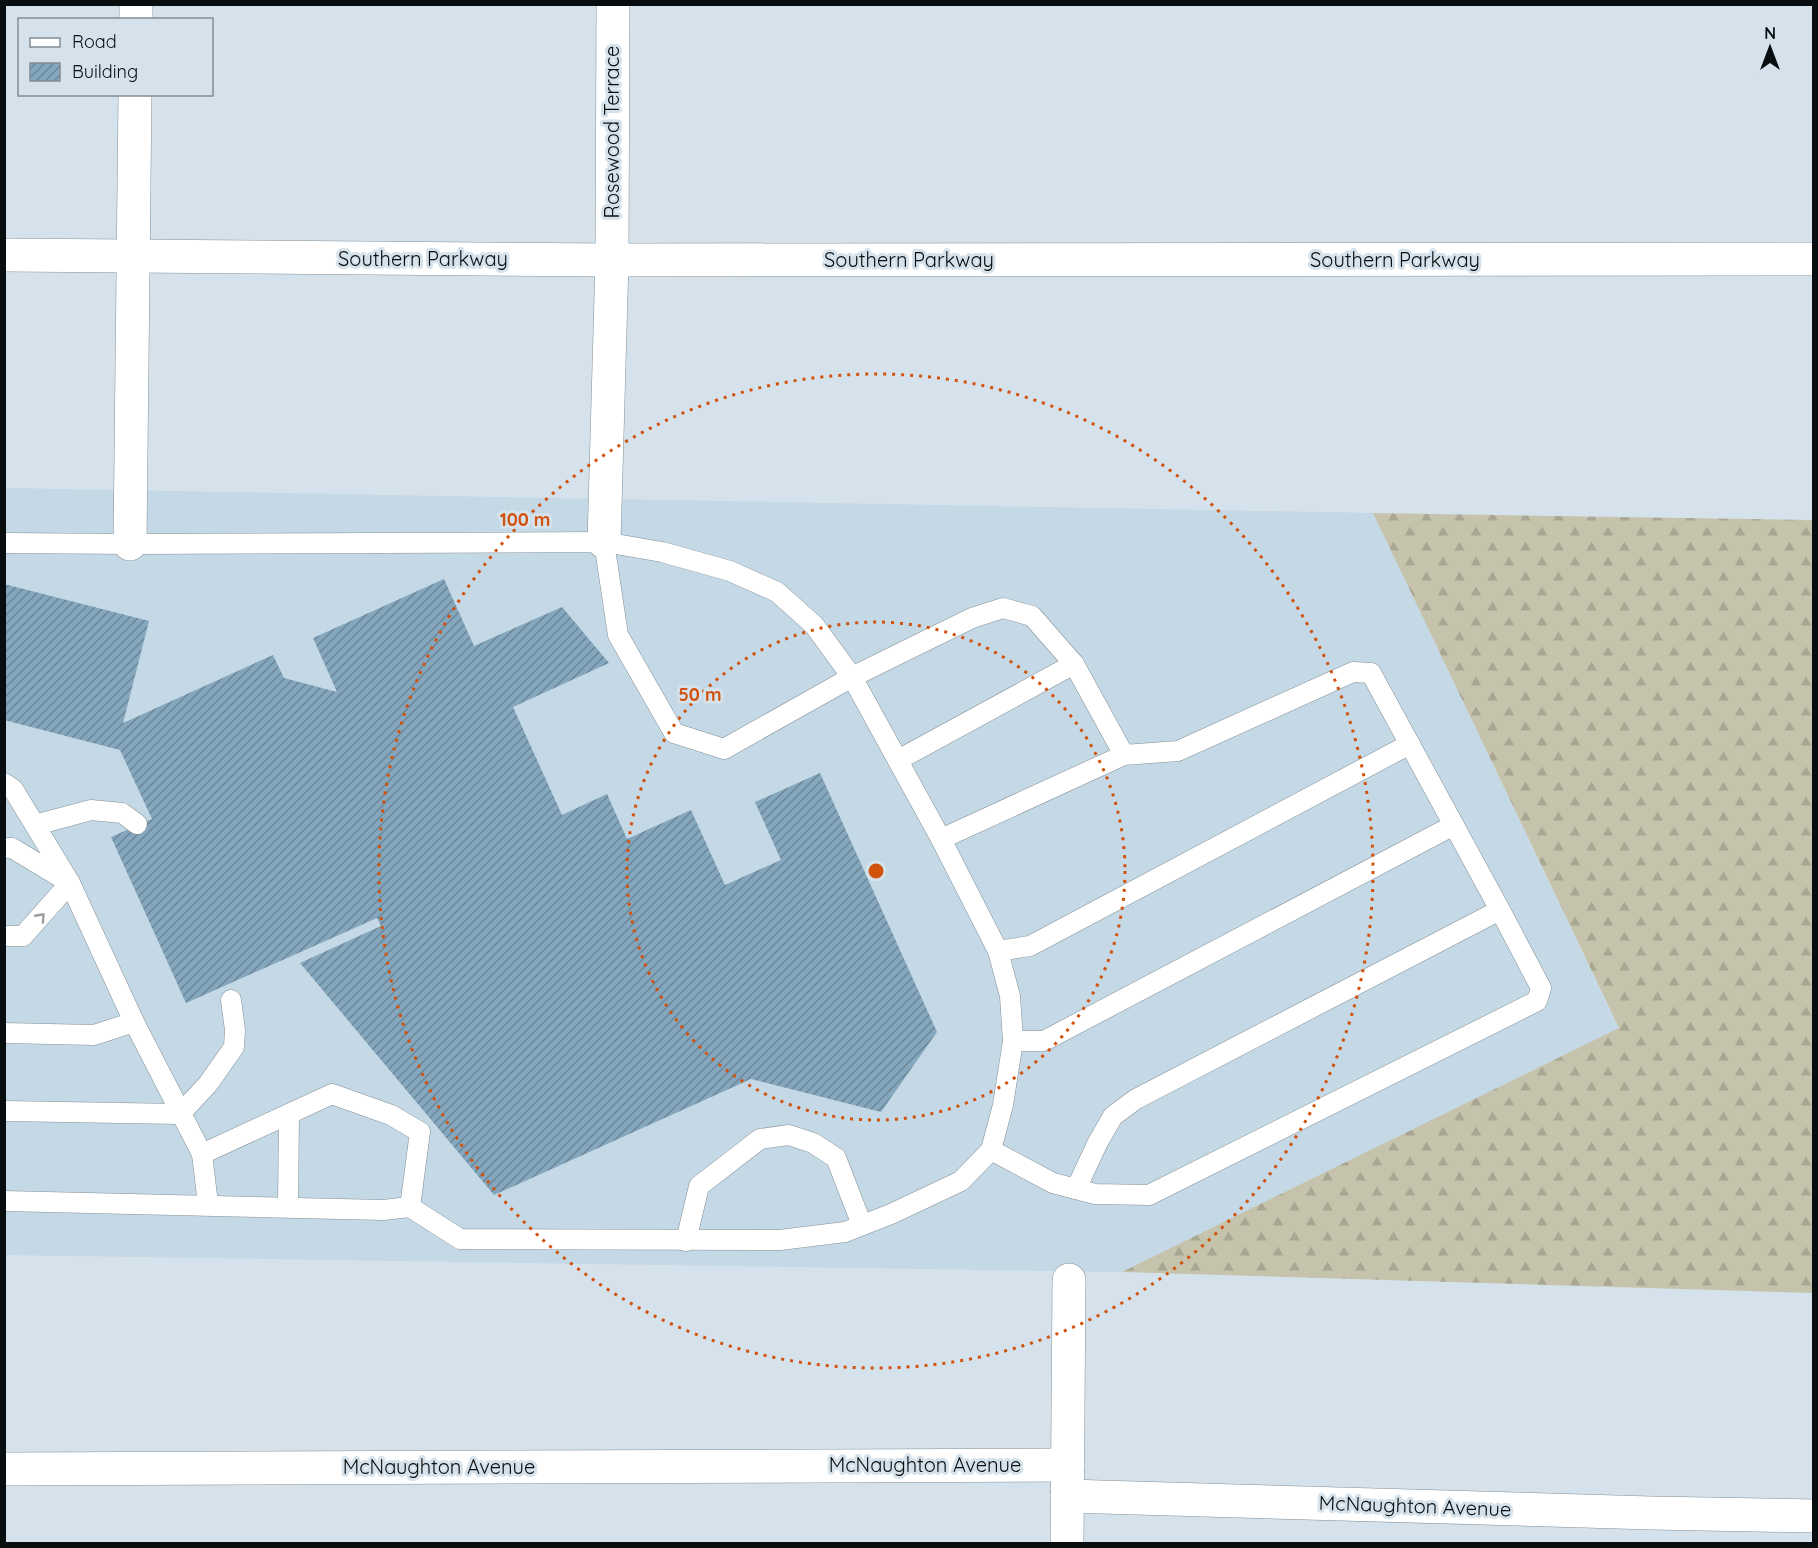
<svg xmlns="http://www.w3.org/2000/svg" width="1818" height="1548" viewBox="0 0 1818 1548" font-family="Quicksand,sans-serif">
	<style>
		.built { fill: #c4d8e5 }
		.forest { fill: url(#forest-firs) }
		.building { fill: url(#building-hatch) }
		.lines { fill: none; stroke-linecap: round; stroke-linejoin: round }
		.service-casing { stroke: #849098; stroke-width: 21 }
		.minor-casing { stroke: #849098; stroke-width: 34 }
		.service { stroke: #fff; stroke-width: 20 }
		.minor { stroke: #fff; stroke-width: 33 }
		.oneway { stroke: #9c9e9f }
		.ring { fill: none; stroke: #d2510c; stroke-width: 3; stroke-dasharray: 3 6 }
		.labels { text-anchor: middle; stroke-width: 6; stroke-linejoin: round; paint-order: stroke }
		.street-label { font-size: 20px; fill: #080d10; stroke: #d5e2eb }
		.centre { fill: #d2510c; stroke: #d5e2eb; stroke-width: 3 }
		.ring-label { font-size: 18px; text-anchor: middle; font-weight: bold; fill: #d2510c; stroke: #d5e2eb; stroke-width: 6; stroke-linejoin: round; paint-order: stroke }
	</style>
	<defs>
		<pattern id="forest-firs" width="22" height="20" patternUnits="userSpaceOnUse" patternTransform="scale(1.5)"><rect width="22" height="20" fill="#c6c3ac"/><path d="M5 1l3.5 6h-7zM16 11l3.5 6h-7z" fill="#a9a693"/></pattern>
		<pattern id="building-hatch" width="6" height="6" patternUnits="userSpaceOnUse" patternTransform="scale(1.5)"><rect width="6" height="6" fill="#84a7bd"/><path d="M-1 1l2-2M0 6l6-6M5 7l2-2" fill="none" stroke="#6a8698"/></pattern>
	</defs>
	<rect width="100%" height="100%" fill="#d5e2eb"/>
	<path class="built" d="M 5,488 L 1373,513 L 1619,1029 L 1122,1272 L 5,1255 Z"/>
	<path class="forest" d="M 1373,513 L 1813,520 L 1813,1293 L 1122,1272 L 1619,1028 Z"/>
	<path class="building" d="M 444,579 L 474,646 L 562,607 L 609,663 L 513,707 L 562,815 L 607,794 L 627,839 L 691,810 L 725,885 L 781,860 L 755,802 L 820,773 L 937,1032 L 881,1112 L 751,1079 L 494,1195 L 300,963 L 381,926 L 377,918 L 186,1003 L 111,837 L 152,819 L 120,750 L 4,720 L 4,584 L 149,621 L 123,723 L 273,655 L 284,678 L 337,692 L 313,638 Z"/>
	<g class="lines">
		<g class="service-casing">
			<g id="service">
				<path d="M 604,542 L 618,635 L 674,733 L 724,749 L 852,677 L 972,618 L 1003,608 L 1032,616 L 1074,664 L 1124,755"/>
				<path d="M 4,543 L 130,544 L 604,542 L 662,552 L 730,571 L 777,592 L 814,625 L 852,677 L 941,839 L 998,951 L 1010,996 L 1013,1041 L 1003,1105 L 991,1150 L 961,1181 L 891,1214 L 845,1232 L 780,1240 L 460,1239 L 410,1207 L 383,1210 L 4,1201"/>
				<path d="M 898,760 L 1074,664"/>
				<path d="M 4,783 L 13,789 L 70,883 L 134,1022 L 202,1154 L 208,1204"/>
				<path d="M 35,825 L 91,810 L 122,813 L 137,824"/>
				<path d="M 941,839 L 1124,755 L 1178,751 L 1353,672 L 1371,673 L 1500,910 L 1541,988 L 1537,1001 L 1149,1195 L 1095,1194 L 1053,1183 L 991,1150"/>
				<path d="M 4,848 L 12,848 L 70,883 L 23,936 L 4,936"/>
				<path d="M 998,951 L 1030,946 L 1410,744"/>
				<path d="M 4,1033 L 94,1035 L 134,1022"/>
				<path d="M 1013,1041 L 1044,1041 L 1454,825"/>
				<path d="M 4,1111 L 180,1114 L 208,1084 L 234,1047 L 235,1030 L 231,1000"/>
				<path d="M 202,1154 L 332,1094 L 391,1115 L 420,1132 L 410,1207"/>
				<path d="M 1076,1189 L 1098,1142 L 1113,1116 L 1136,1099 L 1500,910"/>
				<path d="M 288,1206 L 289,1114"/>
				<path d="M 686,1241 L 699,1186 L 760,1139 L 789,1135 L 813,1143 L 836,1158 L 862,1225"/>
			</g>
		</g>
		<g class="minor-casing">
			<g id="minor">
				<path d="M 136,20 L 136,4"/>
				<path d="M 4,255 L 612,260 L 1814,259"/>
				<path d="M 604,542 L 612,260 L 613,4"/>
				<path d="M 130,544 L 135,94"/>
				<path d="M 4,1469 L 1068,1465"/>
				<path d="M 1067,1496 L 1651,1513 L 1814,1516"/>
				<path d="M 1067,1544 L 1069,1280"/>
			</g>
		</g>
		<use href="#service" class="service"/>
		<use href="#minor" class="minor"/>
	</g>
	<defs><path id="oneway-chevron" d="M-2-3.5L2.5 0L-2 3.5" fill="none" stroke-width="1.6" stroke-linecap="round" stroke-linejoin="round" transform="scale(1.5)"/></defs>
	<use class="oneway" href="#oneway-chevron" transform="translate(41 917) rotate(-48)"/>
	<g class="ring">
		<circle cx="876" cy="871" r="249"/>
		<circle cx="876" cy="871" r="497"/>
	</g>
	<g class="labels">
		<g class="street-label">
			<text transform="translate(612 132) rotate(-90)" y="7">Rosewood Terrace</text>
			<text x="423" y="266">Southern Parkway</text>
			<text x="909" y="267">Southern Parkway</text>
			<text x="1395" y="267">Southern Parkway</text>
			<text x="925" y="1472">McNaughton Avenue</text>
			<text x="439" y="1474">McNaughton Avenue</text>
			<text transform="translate(1415 1506) rotate(2)" y="7">McNaughton Avenue</text>
		</g>
	</g>
	<circle cx="876" cy="871" r="9" class="centre"/>
	<g class="ring-label">
		<text x="525" y="526">100 m</text>
		<text x="700" y="701">50 m</text>
	</g>
	<rect width="1818" height="1548" fill="none" stroke="#080d10" stroke-width="12"/>
	<rect x="18" y="18" width="195" height="78" fill="#d5e2eb" stroke="#838d93" stroke-width="1.5"/>
	<rect x="30" y="38" width="30" height="9" fill="#ffffff" stroke="#838d93" stroke-width="1.5"/>
	<text x="72" y="48" font-size="18" fill="#080d10">Road</text>
	<rect x="30" y="63" width="30" height="18" fill="url(#building-hatch)" stroke="#838d93" stroke-width="1.5"/>
	<text x="72" y="78" font-size="18" fill="#080d10">Building</text>
	<g transform="translate(1770 48)" stroke="#d5e2eb" stroke-width="4.5" paint-order="stroke">
	<path d="M0-4.5L10 22L0 15L-10 22Z" fill="#080d10"/>
	<text y="-9" font-size="16" font-weight="bold" text-anchor="middle" fill="#080d10">N</text>
	</g>
</svg>
